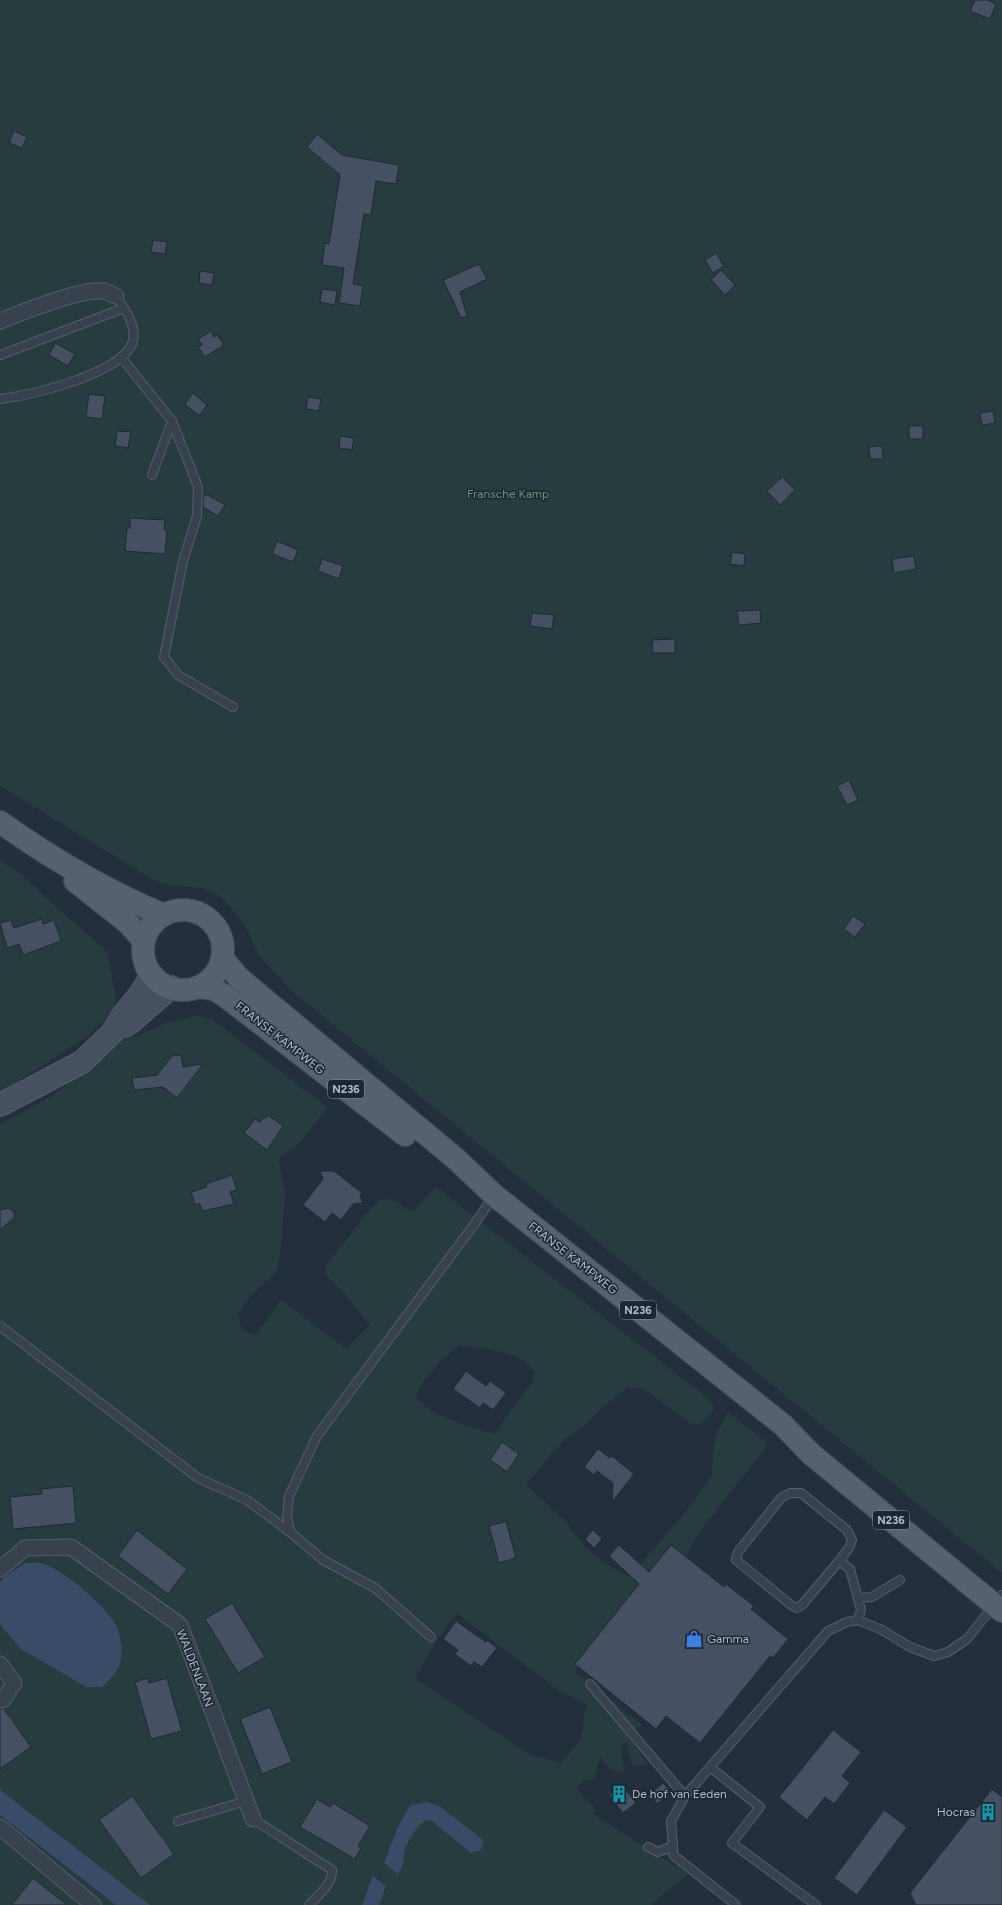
<svg xmlns="http://www.w3.org/2000/svg" width="1002" height="1905" viewBox="0 0 1002 1905" font-family="Figtree,sans-serif">
	<style>
		.green { fill: #263c3f; fill-rule: evenodd }
		.water { fill: #394c67 }
		.building { fill: #455162; stroke: #1f2835 }
		.lines { fill: none; stroke-linecap: round; stroke-linejoin: round }
		.service-casing { stroke: #565f6c; stroke-width: 10 }
		.minor-casing { stroke: #565f6c; stroke-width: 17 }
		.secondary-casing { stroke: #565f6c; stroke-width: 24 }
		.primary-casing { stroke: #414a57; stroke-width: 24 }
		.service { stroke: #38414e; stroke-width: 8 }
		.minor { stroke: #38414e; stroke-width: 15 }
		.secondary { stroke: #465061; stroke-width: 22 }
		.primary { stroke: #56606e; stroke-width: 22 }
		.labels { text-anchor: middle; stroke-width: 3; stroke-linejoin: round; paint-order: stroke }
		.shield { fill: #1d2633; stroke: #878f9c; stroke-width: 1 }
		.shield-label { font-size: 11px; font-weight: bold; fill: #b4bcc9 }
		.park-label { font-size: 12px; fill: #6b9a76; stroke: #1d2633 }
		.street-label { font-size: 12px; fill: #b4bcc9; stroke: #1d2633 }
		.poi-label { font-size: 12px; fill: #b4bcc9; stroke: #1d2633; text-anchor: start }
	</style>
	<rect width="100%" height="100%" fill="#242f3e"/>
	<g class="green">
		<path d="M 0,0 L 1002,0 L 1002,1573 L 292,991 L 258,954 L 248,931 L 236,913 L 221,897 L 201,888 L 168,885 L 152,879 L 0,786 Z"/>
		<path d="M 0,860 L 19,873 L 108,953 L 116,1000 L 114,1009 L 103,1022 L 79,1042 L 0,1093 Z"/>
		<path d="M 198,1016 L 213,1020 L 328,1108 L 296,1146 L 279,1159 L 285,1196 L 280,1254 L 276,1273 C 260,1285 248,1297 238,1314 L 242,1330 L 256,1335 L 281,1300 L 346,1349 L 370,1325 L 345,1295 L 326,1276 L 326,1265 L 367,1213 L 380,1200 L 389,1199 L 399,1203 L 407,1210 L 413,1211 L 436,1187 L 709,1399 L 714,1409 C 707,1417 703,1427 691,1424 L 650,1393 L 640,1388 L 628,1388 L 603,1406 L 585,1425 L 564,1440 L 527,1483 L 530,1489 L 565,1521 L 584,1546 L 604,1563 L 629,1577 L 685,1513 L 712,1475 L 713,1453 L 717,1433 L 728,1412 L 768,1444 L 698,1534 L 686,1557 L 670,1545 L 575,1664 L 578,1666 L 575,1671 L 642,1725 L 634,1731 L 618,1723 L 648,1764 L 639,1766 L 632,1766 L 626,1742 L 621,1746 L 624,1772 L 611,1770 L 600,1758 L 594,1780 L 584,1780 L 576,1788 L 597,1811 L 591,1813 L 688,1874 L 651,1905 L 379,1905 L 386,1886 L 373,1876 L 362,1905 L 0,1905 L 0,1769 L 31,1747 L 0,1704 L 0,1624 L 21,1649 L 57,1670 L 14,1570 L 0,1583 L 0,1125 L 54,1095 L 122,1040 L 139,1035 L 168,1022 ZM 460,1346 C 485,1348 518,1350 534,1371 L 533,1382 L 516,1403 L 495,1434 C 474,1428 429,1416 416,1397 C 420,1381 445,1353 460,1346 ZM 73,1487 L 76,1523 L 13,1529 L 10,1497 L 42,1494 L 41,1490 ZM 137,1530 L 187,1569 L 168,1594 L 118,1556 ZM 232,1603 L 265,1656 L 238,1673 L 205,1619 ZM 457,1613 L 559,1691 L 586,1704 L 581,1739 L 561,1763 L 529,1754 L 415,1678 L 438,1638 ZM 270,1707 L 292,1762 L 262,1774 L 240,1719 ZM 132,1796 L 174,1854 L 141,1878 L 99,1820 ZM 333,1803 L 370,1826 L 358,1846 L 361,1848 L 355,1859 L 301,1827 L 330,1807 ZM 404,1815 L 470,1829 L 484,1844 L 476,1853 L 432,1821 L 427,1820 C 411,1828 403,1852 402,1868 L 384,1862 Z"/>
	</g>
	<g class="water">
		<path d="M 25,1563 C 31,1563 38,1562 43,1564 C 64,1570 111,1609 118,1630 C 121,1640 123,1653 120,1663 C 118,1672 108,1681 102,1687 L 86,1687 L 21,1649 L 2,1627 L 0,1624 L 0,1583 L 3,1578 Z"/>
		<path d="M 0,1790 L 150,1905 L 116,1905 L 0,1815 Z"/>
		<path d="M 426,1802 L 439,1806 L 482,1839 L 484,1844 L 480,1851 L 471,1853 L 432,1821 L 427,1820 C 416,1825 409,1840 405,1850 C 403,1859 404,1867 398,1874 L 384,1863 L 397,1829 L 410,1805 Z"/>
		<path d="M 373,1876 L 386,1886 L 379,1905 L 362,1905 Z"/>
	</g>
	<g class="building">
		<path d="M 975,0 L 988,0 L 996,4 L 990,19 L 970,11 Z"/>
		<path d="M 14,131 L 27,137 L 22,148 L 9,143 Z"/>
		<path d="M 317,134 L 342,155 L 399,165 L 396,184 L 376,181 L 371,215 L 364,214 L 353,284 L 363,286 L 360,306 L 339,303 L 344,268 L 322,265 L 325,243 L 329,244 L 340,175 L 307,147 Z"/>
		<path d="M 153,240 L 167,242 L 165,254 L 151,252 Z"/>
		<path d="M 716,253 L 724,266 L 713,273 L 705,260 Z"/>
		<path d="M 479,264 L 487,279 L 460,292 L 467,316 L 461,318 L 443,280 Z"/>
		<path d="M 721,270 L 735,285 L 725,295 L 711,280 Z"/>
		<path d="M 200,271 L 214,273 L 212,285 L 199,283 Z"/>
		<path d="M 322,289 L 337,291 L 335,305 L 320,302 Z"/>
		<path d="M 211,331 L 214,337 L 217,335 L 224,345 L 205,357 L 198,347 L 202,345 L 198,339 Z"/>
		<path d="M 55,343 L 75,354 L 68,366 L 49,355 Z"/>
		<path d="M 193,393 L 207,405 L 199,416 L 185,404 Z"/>
		<path d="M 89,394 L 105,396 L 102,419 L 86,417 Z"/>
		<path d="M 308,397 L 321,399 L 319,411 L 306,409 Z"/>
		<path d="M 993,411 L 995,423 L 982,425 L 980,413 Z"/>
		<rect x="909" y="426" width="14" height="13"/>
		<path d="M 117,431 L 131,432 L 128,448 L 115,446 Z"/>
		<path d="M 340,436 L 354,438 L 352,450 L 339,448 Z"/>
		<path d="M 882,446 L 883,459 L 870,459 L 869,447 Z"/>
		<path d="M 782,477 L 795,490 L 780,505 L 767,491 Z"/>
		<path d="M 206,494 L 225,505 L 218,516 L 203,507 L 203,498 Z"/>
		<path d="M 130,518 L 165,520 L 164,530 L 167,530 L 165,554 L 125,551 L 127,528 L 130,528 Z"/>
		<path d="M 277,541 L 298,550 L 293,562 L 272,554 Z"/>
		<path d="M 732,552 L 745,554 L 744,566 L 730,564 Z"/>
		<path d="M 914,556 L 916,569 L 894,573 L 892,559 Z"/>
		<path d="M 322,559 L 343,566 L 339,579 L 318,571 Z"/>
		<path d="M 760,610 L 761,623 L 739,625 L 737,611 Z"/>
		<path d="M 532,613 L 554,615 L 552,629 L 530,626 Z"/>
		<path d="M 675,639 L 675,653 L 653,653 L 652,640 Z"/>
		<path d="M 849,780 L 858,800 L 847,805 L 837,786 Z"/>
		<path d="M 853,916 L 865,924 L 855,937 L 844,929 Z"/>
		<path d="M 42,919 L 43,924 L 54,920 L 61,941 L 23,955 L 19,944 L 7,948 L 0,923 L 11,920 L 14,928 Z"/>
		<path d="M 181,1055 L 183,1067 L 203,1064 L 177,1098 L 163,1087 L 134,1090 L 132,1078 L 157,1075 L 172,1056 Z"/>
		<path d="M 268,1115 L 283,1126 L 267,1150 L 244,1133 L 255,1119 L 260,1122 L 264,1117 L 266,1118 Z"/>
		<path d="M 320,1171 L 334,1171 L 362,1193 L 360,1196 L 363,1203 L 353,1204 L 341,1220 L 332,1213 L 325,1222 L 303,1205 L 323,1179 Z"/>
		<path d="M 232,1175 L 237,1190 L 230,1192 L 234,1204 L 203,1211 L 199,1203 L 195,1205 L 191,1192 L 207,1187 L 206,1184 Z"/>
		<path d="M 9,1208 L 14,1212 L 14,1218 L 0,1230 L 0,1210 Z"/>
		<path d="M 466,1371 L 486,1386 L 490,1381 L 506,1393 L 493,1410 L 483,1403 L 480,1408 L 453,1389 Z"/>
		<path d="M 502,1442 L 519,1454 L 507,1472 L 490,1460 Z"/>
		<path d="M 598,1449 L 610,1458 L 612,1456 L 634,1474 L 612,1502 L 613,1483 L 597,1471 L 594,1475 L 584,1467 Z"/>
		<path d="M 73,1486 L 76,1523 L 13,1529 L 10,1497 L 42,1494 L 41,1489 Z"/>
		<path d="M 506,1521 L 516,1558 L 499,1563 L 489,1526 Z"/>
		<path d="M 137,1530 L 187,1569 L 168,1594 L 118,1556 Z"/>
		<path d="M 593,1530 L 602,1539 L 594,1548 L 585,1539 Z"/>
		<path d="M 619,1545 L 649,1572 L 671,1545 L 724,1587 L 726,1584 L 745,1599 L 754,1606 L 751,1609 L 788,1639 L 773,1658 L 770,1656 L 700,1743 L 666,1716 L 656,1729 L 575,1664 L 639,1584 L 609,1556 Z"/>
		<path d="M 232,1603 L 265,1657 L 238,1673 L 205,1619 Z"/>
		<path d="M 456,1621 L 486,1642 L 487,1640 L 497,1648 L 482,1667 L 474,1662 L 471,1666 L 455,1654 L 458,1650 L 443,1639 Z"/>
		<path d="M 148,1678 L 149,1683 L 167,1678 L 182,1731 L 151,1739 L 135,1682 Z"/>
		<path d="M 270,1707 L 292,1762 L 262,1774 L 240,1719 Z"/>
		<path d="M 0,1708 L 4,1709 L 31,1747 L 0,1769 Z"/>
		<path d="M 833,1730 L 861,1752 L 842,1776 L 850,1783 L 834,1804 L 825,1797 L 807,1820 L 779,1797 Z"/>
		<path d="M 663,1783 L 671,1792 L 657,1804 L 650,1794 Z"/>
		<path d="M 622,1785 L 636,1803 L 623,1813 L 609,1795 Z"/>
		<path d="M 992,1789 L 1002,1797 L 1002,1905 L 916,1905 L 910,1893 Z"/>
		<path d="M 132,1796 L 174,1854 L 141,1878 L 99,1820 Z"/>
		<path d="M 317,1799 L 330,1807 L 333,1803 L 370,1826 L 358,1846 L 361,1848 L 355,1859 L 300,1827 Z"/>
		<path d="M 884,1810 L 907,1827 L 857,1895 L 834,1878 Z"/>
		<path d="M 33,1878 L 67,1905 L 12,1905 Z"/>
	</g>
	<g class="lines">
		<g class="service-casing">
			<g id="service">
				<path d="M 0,355 L 124,308"/>
				<path d="M 121,357 L 172,421 L 152,475"/>
				<path d="M 0,399 C 32,395 115,375 131,346 C 140,330 125,309 116,296"/>
				<path d="M 172,421 L 198,487 L 197,516 L 183,561 L 164,657 L 178,675 L 233,707"/>
				<path d="M 0,1326 L 198,1478 L 247,1500 L 290,1532 L 323,1560 L 375,1588 L 431,1637"/>
				<path d="M 290,1532 L 287,1516 L 289,1496 L 317,1436 L 476,1222 L 494,1195"/>
				<path d="M 839,1561 L 802,1605 L 797,1608 L 791,1605 L 736,1560 L 738,1552 L 781,1498 L 790,1493 L 801,1493 L 847,1530 L 852,1540 L 849,1548 L 839,1561 L 850,1569 L 861,1610 L 858,1620"/>
				<path d="M 858,1598 L 872,1597 L 900,1580"/>
				<path d="M 590,1684 L 685,1796"/>
				<path d="M 710,1767 L 760,1807 L 732,1843 L 816,1905"/>
				<path d="M 253,1819 L 332,1870 C 333,1884 318,1895 309,1905"/>
				<path d="M 178,1821 L 246,1801"/>
				<path d="M 673,1846 L 673,1855 L 736,1905"/>
				<path d="M 648,1847 L 658,1852 L 673,1846 L 671,1821 L 685,1796 L 828,1631 L 847,1622 L 858,1620 L 882,1630 L 910,1647 L 934,1656 L 948,1652 L 967,1639 L 1002,1595"/>
			</g>
		</g>
		<g class="minor-casing">
			<g id="minor">
				<path d="M 0,321 C 23,312 81,288 104,291 C 108,292 112,295 116,296"/>
				<path d="M 0,1569 L 25,1548 L 71,1547 L 180,1625 L 253,1819"/>
				<path d="M 0,1664 L 14,1683 L 3,1700"/>
				<path d="M 0,1827 L 93,1905"/>
			</g>
		</g>
		<g class="secondary-casing">
			<g id="secondary">
				<path d="M 125,1026 L 131,1022 L 171,987"/>
				<path d="M 0,1105 L 82,1062 L 113,1032 L 124,1014 L 141,993 L 152,975"/>
			</g>
		</g>
		<g class="primary-casing">
			<g id="primary">
				<path d="M 0,822 C 51,858 106,891 164,915"/>
				<path d="M 75,881 L 127,922 L 144,941"/>
				<circle cx="183" cy="950" r="40"/>
				<path d="M 222,958 L 239,978 L 456,1159 L 494,1195 L 783,1425 L 811,1454 L 1002,1611"/>
				<path d="M 198,987 L 214,989 L 225,996 L 405,1135"/>
			</g>
		</g>
		<use href="#service" class="service"/>
		<use href="#minor" class="minor"/>
		<use href="#secondary" class="secondary"/>
		<use href="#primary" class="primary"/>
	</g>
	<defs>
		<g id="shop-bare" transform="scale(1.38)"><path d="M-5-2.5h2.3a2.7 3.5 0 0 1 5.4 0H5L5.5 6h-11ZM-1.5-2.5h3a1.5 2.3 0 0 0-3 0Z" fill="#3f7fe0" stroke="#1d2633" stroke-width="2.5" paint-order="stroke"/></g>
		<g id="building-bare" transform="scale(1.38)"><path d="M-4-6H4V6H1V3H-1V6H-4ZM-2.5-4.3h1.7v1.8h-1.7ZM.8-4.3h1.7v1.8H.8ZM-2.5-1h1.7V.8h-1.7ZM.8-1h1.7V.8H.8Z" fill="#0f9aa8" stroke="#1d2633" stroke-width="2.5" paint-order="stroke"/></g>
	</defs>
	<g fill-rule="evenodd">
		<use href="#shop-bare" x="694" y="1639"/>
		<use href="#building-bare" x="619" y="1794"/>
		<use href="#building-bare" x="988" y="1812"/>
	</g>
	<g class="labels">
		<g class="shield">
			<rect x="328" y="1080" width="36" height="18" rx="3"/>
			<rect x="620" y="1301" width="36" height="18" rx="3"/>
			<rect x="873" y="1511" width="36" height="18" rx="3"/>
		</g>
		<g class="shield-label">
			<text x="346" y="1093">N236</text>
			<text x="638" y="1314">N236</text>
			<text x="891" y="1524">N236</text>
		</g>
		<g class="park-label">
			<text x="508" y="498">Fransche Kamp</text>
		</g>
		<g class="street-label">
			<text transform="translate(280 1038) rotate(38)" y="4">FRANSE KAMPWEG</text>
			<text transform="translate(573 1258) rotate(38)" y="4">FRANSE KAMPWEG</text>
			<text transform="translate(195 1668) rotate(69)" y="4">WALDENLAAN</text>
		</g>
		<g class="poi-label">
			<text x="707" y="1643">Gamma</text>
			<text x="632" y="1798">De hof van Eeden</text>
			<text x="975" y="1816" text-anchor="end">Hocras</text>
		</g>
	</g>
</svg>
